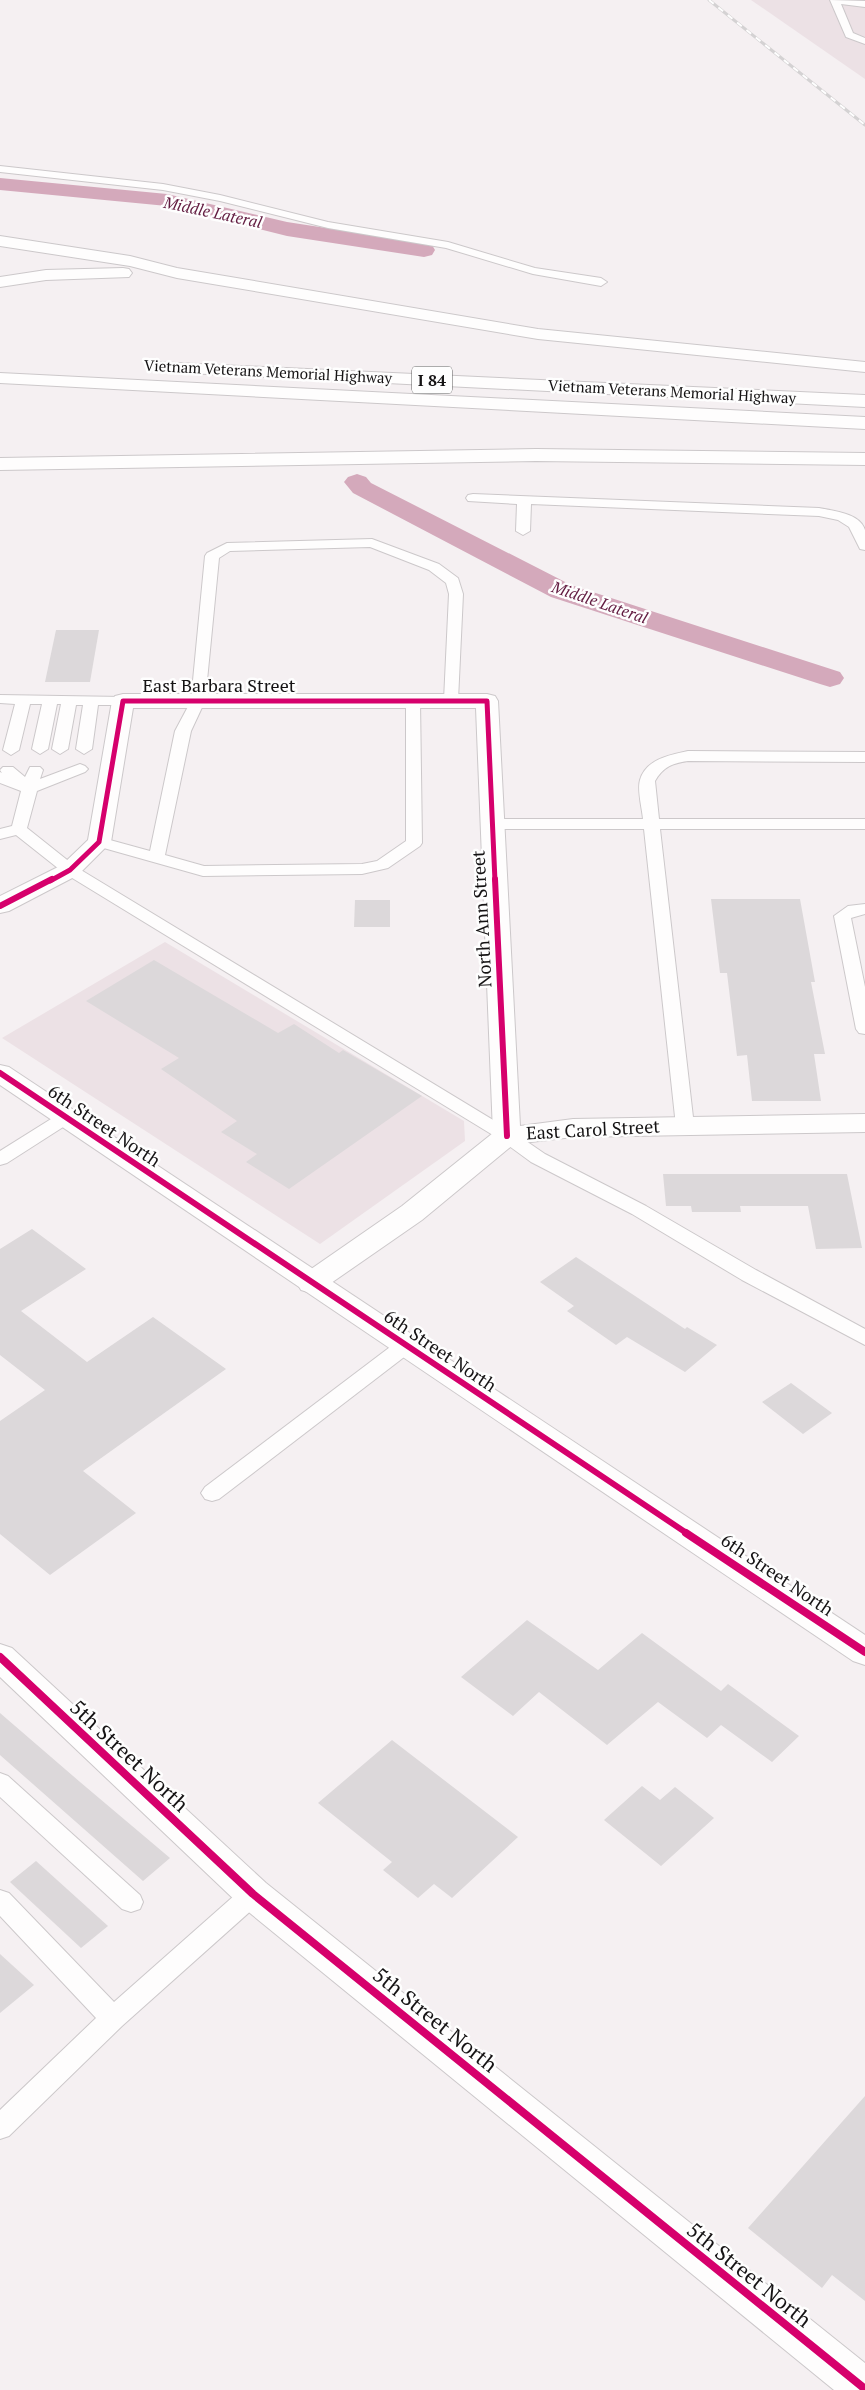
<svg xmlns="http://www.w3.org/2000/svg" width="865" height="2390" viewBox="0 0 865 2390" font-family="'PT Serif',serif">
	<style>
		.built { fill: #ece1e5 }
		.lines { fill: none; stroke-linecap: round; stroke-linejoin: round }
		.canal { fill: #d4a9bb; fill-rule: evenodd }
		.building { fill: #dcd8da }
		.service-casing { stroke: #ccc8ca; stroke-width: 2 }
		.minor-casing { stroke: #ccc8ca; stroke-width: 2 }
		.tertiary-casing { stroke: #ccc8ca; stroke-width: 2 }
		.motorway-casing { stroke: #ccc8ca; stroke-width: 2 }
		.service { fill: #fefdfd; fill-rule: evenodd }
		.minor { fill: #fefdfd; fill-rule: evenodd }
		.tertiary { fill: #fefdfd; fill-rule: evenodd }
		.motorway { fill: #fefdfd; fill-rule: evenodd }
		.rail-casing { stroke: #d4d2d3; stroke-width: 3 }
		.rail { stroke: #fefefe; stroke-width: 2; stroke-dasharray: 6; stroke-linecap: butt }
		.cycleway-far2-casing { stroke: #fefefe; stroke-width: 8 }
		.cycleway-far1-casing { stroke: #fefefe; stroke-width: 9 }
		.cycleway-casing { stroke: #fefefe; stroke-width: 11 }
		.cycleway-far2 { stroke: #d6006c; stroke-width: 5 }
		.cycleway-far1 { stroke: #d6006c; stroke-width: 6 }
		.cycleway { stroke: #d6006c; stroke-width: 8 }
		.labels { text-anchor: middle; stroke-width: 5; stroke-linejoin: round; paint-order: stroke }
		.far-street-label { font-size: 15px; fill: #151314; stroke: #fefefe }
		.far-water-label { font-size: 16px; font-style: italic; fill: #621b40; stroke: #fefefe }
		.shield { fill: #fefefe; stroke: #5b5a5a; stroke-width: 1 }
		.shield-label { font-size: 16px; font-weight: bold; fill: #151314 }
		.street-label { font-size: 18px; fill: #151314; stroke: #fefefe }
		.near-street-label { font-size: 21px; fill: #151314; stroke: #fefefe }
	</style>
	<rect width="100%" height="100%" fill="#f5f0f2"/>
	<g class="built">
		<path d="M 751,0 L 865,0 L 865,79 Z"/>
		<path d="M 165,942 L 464,1121 L 465,1141 L 320,1244 L 2,1038 Z"/>
	</g>
	<g class="lines">
		<g class="canal">
			<path d="M 0,178 L 167,194 L 287,222 L 424,243 L 432,245 L 435,250 L 432,255 L 424,257 L 287,236 L 167,206 L 0,190 Z"/>
			<path d="M 357,474 L 366,477 L 371,483 L 571,585 L 840,672 L 844,678 L 840,684 L 830,687 L 820,684 L 551,597 L 353,493 L 344,482 L 348,477 Z"/>
		</g>
	</g>
	<g class="building">
		<path d="M 56,630 L 99,630 L 90,682 L 45,682 Z"/>
		<path d="M 711,899 L 800,899 L 815,982 L 811,982 L 825,1054 L 814,1054 L 821,1101 L 752,1101 L 747,1055 L 737,1056 L 727,973 L 720,973 Z"/>
		<path d="M 355,900 L 390,900 L 390,927 L 354,927 Z"/>
		<path d="M 154,960 L 278,1033 L 294,1024 L 339,1053 L 343,1050 L 422,1096 L 289,1189 L 246,1162 L 257,1154 L 221,1132 L 237,1121 L 161,1069 L 179,1058 L 86,1001 Z"/>
		<path d="M 663,1174 L 847,1174 L 862,1248 L 816,1249 L 808,1206 L 740,1206 L 741,1212 L 692,1212 L 691,1206 L 666,1206 Z"/>
		<path d="M 32,1229 L 86,1269 L 21,1311 L 87,1362 L 153,1317 L 226,1369 L 83,1471 L 136,1513 L 50,1575 L 0,1534 L 0,1421 L 45,1390 L 0,1355 L 0,1249 Z"/>
		<path d="M 576,1257 L 685,1329 L 687,1327 L 717,1345 L 685,1372 L 627,1337 L 616,1345 L 567,1311 L 574,1306 L 540,1282 Z"/>
		<path d="M 791,1383 L 832,1413 L 803,1434 L 762,1402 Z"/>
		<path d="M 527,1620 L 598,1670 L 642,1633 L 721,1691 L 728,1684 L 799,1736 L 772,1762 L 721,1725 L 707,1738 L 658,1702 L 607,1745 L 539,1692 L 513,1716 L 461,1677 Z"/>
		<path d="M 0,1713 L 80,1782 L 170,1858 L 143,1881 L 0,1755 Z"/>
		<path d="M 392,1740 L 518,1837 L 452,1898 L 434,1884 L 418,1898 L 383,1870 L 392,1862 L 318,1803 Z"/>
		<path d="M 642,1786 L 660,1800 L 675,1787 L 714,1818 L 661,1866 L 604,1820 Z"/>
		<path d="M 36,1861 L 108,1926 L 81,1948 L 10,1882 Z"/>
		<path d="M 0,1954 L 34,1985 L 0,2013 Z"/>
		<path d="M 865,2096 L 865,2301 L 832,2275 L 822,2288 L 748,2228 Z"/>
	</g>
	<g class="lines">
		<g class="service-casing">
			<g id="service">
				<path d="M 830,0 L 865,1 L 865,7 L 841,4 L 853,33 L 865,38 L 865,44 L 846,37 Z"/>
				<path d="M 0,166 L 163,184 L 220,195 L 328,222 L 448,242 L 535,268 L 601,278 L 607,282 L 601,286 L 533,274 L 446,248 L 328,228 L 220,201 L 163,190 L 0,172 Z"/>
				<path d="M 473,494 L 819,508 C 833,511 860,513 865,530 C 865,535 865,544 865,550 L 860,549 L 849,527 L 838,520 L 819,516 L 531,504 L 530,531 L 523,535 L 516,531 L 517,504 L 468,501 L 466,498 L 468,495 Z"/>
				<path d="M 372,539 L 439,564 L 458,578 L 463,594 L 458,700 L 451,704 L 444,700 L 449,594 L 446,583 L 429,570 L 370,547 L 230,551 L 219,558 L 205,701 L 191,731 L 165,855 L 204,866 L 362,864 L 377,861 L 406,841 L 406,701 L 413,697 L 420,701 L 422,843 L 420,846 L 388,868 L 362,874 L 203,876 L 93,845 L 91,842 L 93,839 L 99,837 L 150,851 L 175,731 L 191,701 L 205,556 L 207,553 L 227,543 Z"/>
				<path d="M 0,695 L 123,697 L 130,701 L 123,705 L 98,705 L 92,749 L 84,754 L 76,749 L 83,705 L 76,705 L 68,749 L 60,754 L 52,749 L 61,704 L 57,704 L 48,749 L 40,754 L 32,749 L 42,704 L 30,704 L 19,750 L 11,755 L 3,750 L 15,704 L 0,703 Z"/>
				<path d="M 688,751 L 865,752 L 865,762 L 688,761 C 673,763 663,767 655,781 L 659,819 L 865,819 L 865,829 L 660,829 L 694,1126 L 691,1130 L 685,1132 L 679,1130 L 676,1126 L 644,829 L 493,829 L 487,827 L 485,824 L 487,821 L 493,819 L 643,819 C 642,808 637,790 640,780 C 646,759 670,755 688,751 Z"/>
				<path d="M 80,764 L 85,766 L 88,769 L 85,772 L 37,791 L 27,828 L 76,867 L 513,1132 L 545,1154 L 646,1206 L 756,1270 L 865,1329 L 865,1345 L 742,1280 L 632,1214 L 531,1162 L 501,1140 L 64,873 L 16,835 L 0,839 L 0,829 L 12,826 L 21,791 L 0,783 L 0,772 L 2,773 L 0,770 L 3,767 L 13,767 L 25,777 L 30,767 L 40,767 L 43,770 L 40,779 Z"/>
				<path d="M 865,904 L 865,914 L 851,918 L 865,987 L 865,1034 L 859,1033 L 856,1029 L 834,916 L 848,906 Z"/>
				<path d="M 65,1112 L 71,1114 L 74,1118 L 71,1122 L 7,1163 L 0,1165 L 0,1151 L 59,1114 Z"/>
				<path d="M 405,1339 L 412,1341 L 415,1346 L 412,1351 L 219,1499 L 212,1501 L 205,1499 L 201,1493 L 205,1487 L 398,1341 Z"/>
				<path d="M 0,1773 L 8,1776 L 140,1895 L 143,1902 L 140,1909 L 131,1912 L 122,1909 L 0,1797 Z"/>
				<path d="M 253,1884 L 262,1887 L 265,1894 L 262,1901 L 122,2026 L 9,2136 L 0,2139 L 0,2110 L 96,2018 L 0,1916 L 0,1890 L 9,1893 L 114,2002 L 244,1887 Z"/>
			</g>
		</g>
		<g class="minor-casing">
			<g id="minor">
				<path d="M 123,694 L 487,694 L 495,696 L 498,701 L 520,1126 L 573,1119 L 865,1114 L 865,1132 L 573,1137 L 514,1144 L 422,1220 L 321,1290 L 311,1293 L 301,1290 L 297,1283 L 301,1276 L 402,1206 L 493,1133 L 476,708 L 133,708 L 111,842 L 78,875 L 9,911 L 0,913 L 0,896 L 62,865 L 88,840 L 112,701 L 115,696 Z"/>
				<path d="M 0,1644 L 12,1648 L 266,1883 L 865,2363 L 865,2390 L 834,2390 L 240,1905 L 0,1677 Z"/>
			</g>
		</g>
		<g class="tertiary-casing">
			<path id="tertiary" d="M 0,1065 L 9,1067 L 865,1635 L 865,1665 L 853,1661 L 0,1085 Z"/>
		</g>
		<g class="motorway-casing">
			<g id="motorway">
				<path d="M 0,236 L 130,256 L 177,268 L 538,329 L 865,362 L 865,372 L 538,339 L 177,278 L 130,266 L 0,246 Z"/>
				<path d="M 123,268 L 129,269 L 132,273 L 129,277 L 46,280 L 0,287 L 0,277 L 46,270 Z"/>
				<path d="M 155,362 L 865,395 L 865,407 L 149,371 L 146,367 L 149,363 Z"/>
				<path d="M 0,373 L 865,417 L 865,429 L 0,383 Z"/>
				<path d="M 536,449 L 865,453 L 865,465 L 536,461 L 0,470 L 0,458 Z"/>
			</g>
		</g>
		<use href="#service" class="service"/>
		<use href="#minor" class="minor"/>
		<use href="#tertiary" class="tertiary"/>
		<use href="#motorway" class="motorway"/>
		<g class="rail-casing">
			<path id="rail" d="M 709,0 L 865,125"/>
		</g>
		<use href="#rail" class="rail"/>
		<g class="cycleway-far2-casing">
			<path id="cycleway-far2" d="M 50,881 L 70,870 L 99,842 L 123,701 L 487,701 L 495,881"/>
		</g>
		<g class="cycleway-far1-casing">
			<g id="cycleway-far1">
				<path d="M 495,879 L 507,1136"/>
				<path d="M 0,906 L 52,879"/>
				<path d="M 0,1073 L 688,1534"/>
			</g>
		</g>
		<g class="cycleway-casing">
			<g id="cycleway">
				<path d="M 686,1533 L 865,1652"/>
				<path d="M 0,1657 L 253,1894 L 865,2389"/>
			</g>
		</g>
		<use href="#cycleway-far2" class="cycleway-far2"/>
		<use href="#cycleway-far1" class="cycleway-far1"/>
		<use href="#cycleway" class="cycleway"/>
	</g>
	<g class="labels">
		<g class="far-street-label">
			<text transform="translate(268 372) rotate(3)" y="5">Vietnam Veterans Memorial Highway</text>
			<text transform="translate(672 392) rotate(3)" y="5">Vietnam Veterans Memorial Highway</text>
		</g>
		<g class="far-water-label">
			<text transform="translate(213 212) rotate(12)" y="6">Middle Lateral</text>
			<text transform="translate(600 602) rotate(19)" y="6">Middle Lateral</text>
		</g>
		<rect class="shield" x="412" y="366.5" width="40" height="27" rx="4"/>
		<g class="shield-label">
			<text x="432" y="386">I 84</text>
		</g>
		<g class="street-label">
			<text x="219" y="692">East Barbara Street</text>
			<text transform="translate(482 919) rotate(-93)" y="6">North Ann Street</text>
			<text transform="translate(104 1126) rotate(34)" y="6">6th Street North</text>
			<text transform="translate(593 1130) rotate(-3)" y="6">East Carol Street</text>
			<text transform="translate(440 1351) rotate(34)" y="6">6th Street North</text>
			<text transform="translate(777 1575) rotate(34)" y="6">6th Street North</text>
		</g>
		<g class="near-street-label">
			<text transform="translate(129 1756) rotate(43)" y="7">5th Street North</text>
			<text transform="translate(435 2020) rotate(39)" y="7">5th Street North</text>
			<text transform="translate(749 2275) rotate(39)" y="7">5th Street North</text>
		</g>
	</g>
</svg>
